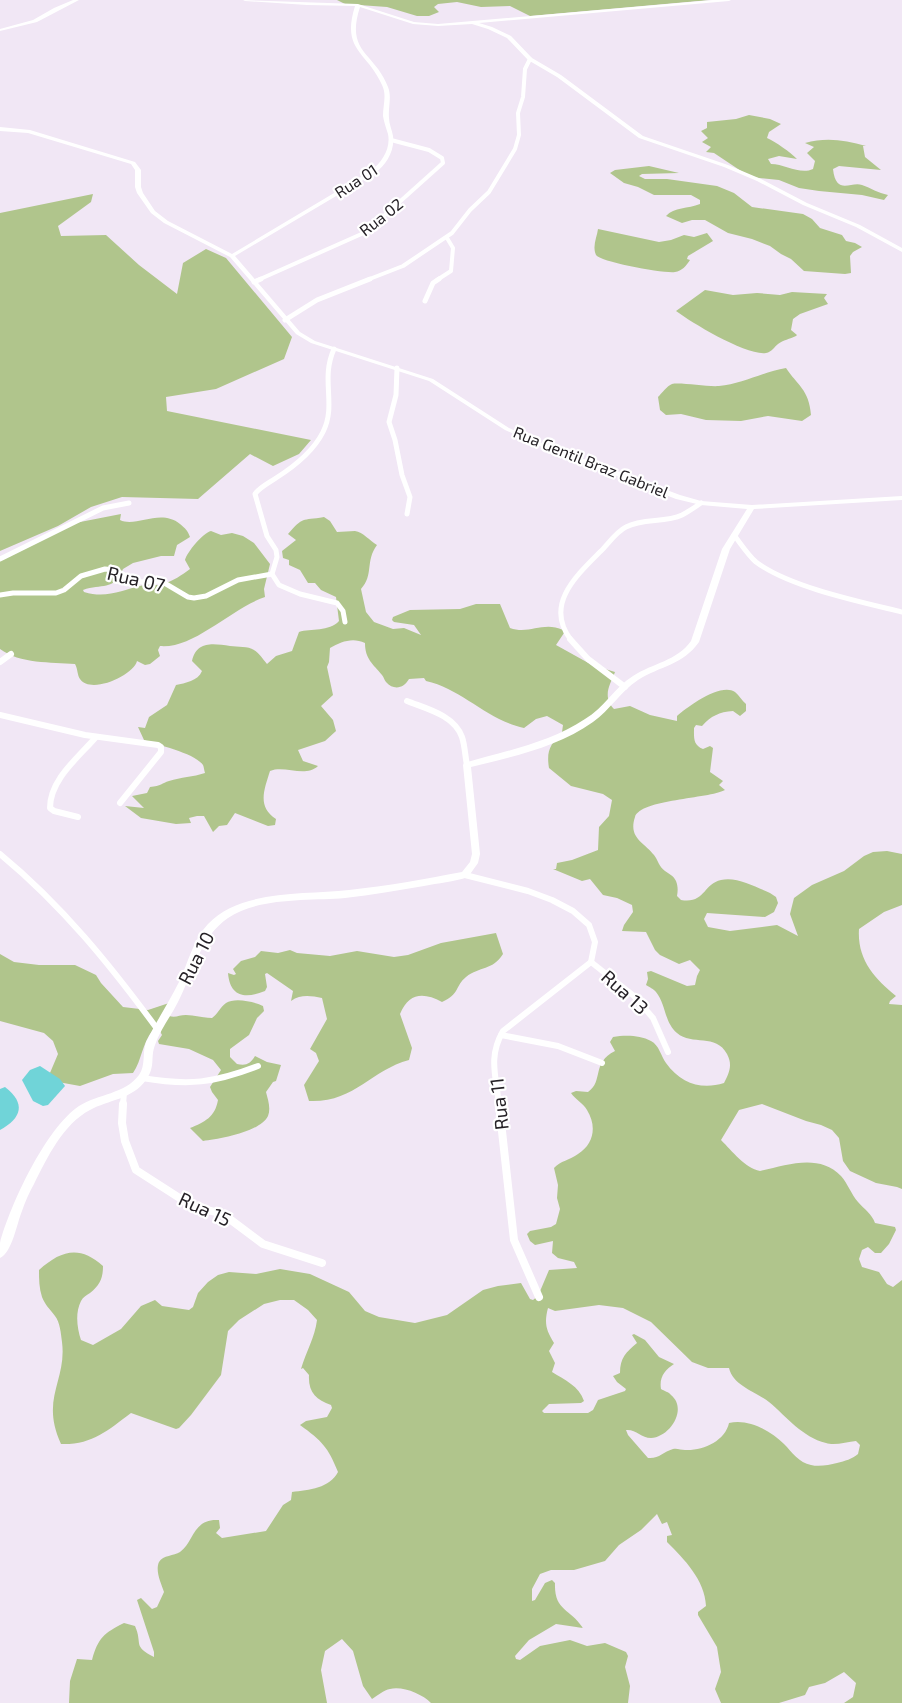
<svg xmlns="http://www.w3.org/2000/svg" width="902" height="1703" viewBox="0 0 902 1703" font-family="'Exo 2',sans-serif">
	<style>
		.green { fill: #b0c58c; fill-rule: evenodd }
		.water { fill: #70d4d8 }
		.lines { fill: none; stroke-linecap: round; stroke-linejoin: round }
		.street-far3 { stroke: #fff; stroke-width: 4 }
		.street-far2 { stroke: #fff; stroke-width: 5 }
		.street-far1 { stroke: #fff; stroke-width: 6 }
		.street { stroke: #fff; stroke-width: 8 }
		.secondary { fill: #fff; fill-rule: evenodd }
		.labels { text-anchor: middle; stroke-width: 4.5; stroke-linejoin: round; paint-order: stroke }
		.far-street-label { font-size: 16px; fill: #262227; stroke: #fff }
		.street-label { font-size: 19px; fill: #262227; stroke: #fff }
	</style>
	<rect width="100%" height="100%" fill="#f1e7f5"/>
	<g class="green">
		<polygon points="337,0 710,0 530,16 510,6 481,7 457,2 438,4 434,7 439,12 429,16 417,16 387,7 345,4"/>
		<path d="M749,115l21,4 11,5 -12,8 -2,6c9,4 23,14 30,21l-18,-3 -11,3 3,5c14,0 29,11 42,5l2,-8 -8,-8 7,-6 -9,-4c21,-6 40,-3 61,3h-3l2,11 16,13 -42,-4 -6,3c3,27 18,12 29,16 9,3 16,8 26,10l-4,5 -22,-5 -43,-4 -20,-3 -20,-8 -29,-3 -36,-24 -8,-1 5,-5 -9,-5 6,-4 -7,-7 6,-3v-6l29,-3z"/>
		<path d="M649,166l30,7 -37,1 -3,2 6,3h22l50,7 17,7 18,14 51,7 9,5 8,9 22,7 4,6 9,2 7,4 -9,5 -3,4 1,17 -6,1 -41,-3 -13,-12 -10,-5 -11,-8 -18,-7 -24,-6 -23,-13h-13l-10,3 -16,-7c8,-9 22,-7 34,-12v-4l-9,-5h-37l-16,-8 -14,-4 -14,-10 5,-3z"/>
		<polygon points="93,194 91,202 58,226 61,236 106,235 139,265 177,294 183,263 206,249 226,258 292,337 284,359 216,389 166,397 167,411 311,440 299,454 273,466 250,454 198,499 122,497 91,507 58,526 0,551 0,213"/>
		<path d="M598,229l61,13 12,-2 13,-5 10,2 13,-4 6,8 -25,15 -1,3 3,1c-4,6 -8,11 -15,12 -9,2 -75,-10 -79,-17 -4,-9 1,-18 2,-26z"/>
		<path d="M705,290l28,5 24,-2 23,2 12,-3 35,2 -3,4 4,6 -28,10 -7,5 -2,11 6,5 -1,1c-6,3 -13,4 -18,8 -4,3 -6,8 -12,9 -19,3 -74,-30 -90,-42z"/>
		<path d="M786,368c11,17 23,21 25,47l-9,6 -34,-5 -27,5 -35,-1 -25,-6 -15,1 -6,-5 -2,-13c4,-4 9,-11 14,-13 8,-2 35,3 47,2 23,-2 44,-14 67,-18z"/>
		<path d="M121,514l-1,6c16,8 40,-12 60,4 5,4 8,7 10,13l-13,8 -3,11h-13l-28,7 -10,6c-10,23 -21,14 -40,21l1,2c23,7 37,-2 60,-7 6,-1 13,1 19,-1 10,-3 19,-9 27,-15l-5,-9c2,-8 18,-27 26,-29l10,4 11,-2 11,3 11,7 16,21 -6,25 1,8c-35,12 -71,52 -105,49l-2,4 2,6 -10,8 -5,1 -8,-4c-3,14 -46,34 -57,18 -3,-4 -2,-10 -5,-15 -24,-2 -55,0 -75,-15v-91l75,-35z"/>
		<path d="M324,517l6,4 7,11c6,0 12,-1 18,-1 8,1 15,10 22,14 -12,16 -3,30 -16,44l5,23 8,10 19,7 11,-1 17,7 -7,-10 -20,-3 -2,-2 1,-3 17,-7 50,-1 16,-5h24l10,24c19,7 33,-7 53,2l1,3 -8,12 36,20 23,7c-5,13 -13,24 -1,37l16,-3 20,9 27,6v-5c10,-9 44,-34 58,-24 4,3 7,9 11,12v7l-6,5 -7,-5c-14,1 -22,5 -31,15l-6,-1 -2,3c0,10 -1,17 9,21l7,-3 3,2 -3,24 13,9 -4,4 6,5c-17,9 -84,9 -90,27 -7,21 9,25 19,38 4,5 5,12 11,16 4,3 8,4 11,10 2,5 2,10 1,15l4,4c24,4 22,-16 40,-20 15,-4 35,7 49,13l6,4 2,6 -4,9 -9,5 -58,-4 -3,6 4,8 22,4 47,-6 21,11 -8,-22 4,-16 18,-13 32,-14 20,-15 9,-4 14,-1 15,3v51l-18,7 -25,17c-2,30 15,49 37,67l-6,5 -1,3 13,1v184l-5,-2 -21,-4 -26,-12 -7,-10 -4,-23 -7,-8 -11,-5 -15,-4 -44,-17 -23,6 -18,30c11,11 24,28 39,31 27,-6 59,-18 81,5 7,8 10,18 17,26 6,7 14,12 17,21l20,4 1,3 -7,14 -8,9h-6l-7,-6 -6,3 -3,9 3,8 17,5 8,12 6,3 9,-7v423h-58l9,-6 3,-14 -12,-11 -19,11 -16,4 -4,8 -26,8h-58l-6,-14 6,-17 -4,-25 -19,-32v-3l8,-6c-1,-26 -22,-47 -39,-64v-6l5,-1 -5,-13 -5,2 -5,-10 -16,16 -22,15 -14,16 -31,9h-23l-11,4 -8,15v12l3,-1 10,-17 7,-3 3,3c-1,28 15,25 28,45l-27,-4 -27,16 -14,16 1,3 4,1 20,-14 30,-6 17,6 18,-3 21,9 2,4 -3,11 5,19 -2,17h-197c-9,-9 -28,-17 -41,-14 -6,1 -13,7 -18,10l-9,-13 -10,-35 -11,-12 -17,12 -4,19 6,33h-258l1,-22 7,-22 15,1c6,-22 12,-27 32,-37l11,3c8,18 -3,20 19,31v-5l-17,-52 4,-2 11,11 5,-2 7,-15c-3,-9 -9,-21 -5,-30 4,-7 15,-6 21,-10 14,-10 13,-34 39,-32l1,8 -4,5 6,5 44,-7 17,-26 8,-5 1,-8c17,-2 38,-4 46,-20 -10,-25 -16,-31 -38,-47l6,-4 21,-4 5,-9 -1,-3c-15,-5 -23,-13 -22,-30l-6,-7 -2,1c5,-17 14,-32 16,-49l-9,-10 -14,-10h-14l-16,4 -25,16 -11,11 -7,44 -30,40 -12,13 -3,1 -45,-16c-24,18 -39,32 -70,31 -21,-46 6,-63 1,-102 -1,-8 -2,-20 -7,-26 -5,-7 -10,-11 -13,-19 -3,-9 -3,-18 -3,-27 22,-20 41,-25 64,-4 0,12 -3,19 -13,27 -3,2 -7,4 -9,8 -6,12 -4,27 0,39l12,5 28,-16 20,-23 14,-6 7,6 27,4 4,-3 5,-14 10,-11 10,-7 11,-3 27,2 24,-5 30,5 39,18 16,19 14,6 36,6 32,-8 36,-25 15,-4 23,-3 9,16 3,1 5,-4 11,-26 28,-2 -3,-6 -16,-4 -6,-5 1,-12 -18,4 -5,-4 -3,-7 3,-3 21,-4 5,-3 4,-15 -3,-11 1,-13 -4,-17c6,-7 16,-8 24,-14 16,-10 19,-28 9,-44 -4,-7 -12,-11 -16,-17l5,-2 12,1c16,-11 3,-29 27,-41l-5,-9 3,-5c12,-2 27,-2 38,4 8,4 10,15 15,22 15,21 36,27 58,20 5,-10 9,-18 3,-29 -11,-21 -35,-8 -50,-21 -13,-11 -11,-29 -21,-41 -2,-3 -7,-5 -10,-7l2,-6 -1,-7 4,-1 36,15 8,-1 2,-9 3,-6 -10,-10 -11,4 -19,-9 -5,-5 -9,-18 -24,-1 2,-6 9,-13 -1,-7 -15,-7 -14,-3 -13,-16 -8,2 -29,-12h3l1,-6 15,-3 26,-10 1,-23 10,-11 3,-16 -9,-6 -32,-8 -22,-18c-3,-18 2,-24 13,-36l1,-7 -16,-9 -11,3 -12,9c-37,-8 -62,-39 -98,-47l-2,-3 -15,1c-5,9 -15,12 -23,3 -2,-2 -2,-5 -4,-7 -9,-11 -17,-16 -17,-32 -13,-6 -24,-1 -35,5l-1,14 -2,5 6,28 -12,11 12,14 3,11 -11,10 -27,9 5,11 15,5c-13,12 -33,-1 -48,5 -6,19 -13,36 6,48l-1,6 -7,1 -33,-13 -8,12 -8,1 -6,6 -9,-16h-7l-8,2 2,5 -15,1 -35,-6 -16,-12 19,2 -12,-12 15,-3 3,-6c11,-1 12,-4 19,-6 12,-4 24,-4 36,-8 -1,-3 -1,-6 -2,-8 -8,-12 -46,-20 -59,-25l-6,-13 7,1 4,-11 18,-12 9,-20c9,-2 22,-4 26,-14l-10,-10c5,-21 22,-17 38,-15 8,1 18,0 24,4 5,3 9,9 13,14l9,-8 16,-5 7,-19c12,-4 30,0 40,-11l-3,-24 -15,-7 -6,-7h-7l-8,-13 -11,-5v-5l-6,-2 -1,-7 14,-11 -8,-6c16,-18 13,-13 36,-17zM599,1305l24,3 28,14 41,40 16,6h21c4,18 28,24 40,34 18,15 33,35 57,41 8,3 21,-1 30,-2l4,4 -2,9c-6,5 -13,7 -21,9 -8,2 -18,4 -26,2 -12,-2 -19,-13 -27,-21 -13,-13 -36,-26 -55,-21 -4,18 -26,28 -44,27 -4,0 -8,-2 -12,-1 -10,3 -14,10 -25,9l-20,-23 -2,-5c10,-1 15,8 25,8 19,-1 37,-29 20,-43 -2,-3 -7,-4 -10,-6 -2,-12 4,-19 13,-25l-15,-7 -14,-17 -11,-6 -2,1 5,8c-11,9 -17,15 -17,30l-7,3 4,6 9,7 -1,2 -27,9 -5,10 -5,3h-44l-2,-2 7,-7 32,-1 3,-2c-5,-15 -19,-21 -32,-29l3,-9 -6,-12 5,-8c-8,-13 -10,-20 -6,-35l7,3z"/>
		<path d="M496,933l7,21c-11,17 -23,12 -37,23 -11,9 -6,17 -24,25 -19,-10 -33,-9 -42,12l12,34 -3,12c-38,10 -55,43 -100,41l-5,-16 15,-24 -3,-8 -6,-4 17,-30 -5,-21c-11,-2 -21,-4 -31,3l2,-10 -26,-18 -2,1 2,13 -2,4c-20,8 -35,6 -37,-18l6,2 2,-1 -3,-5 8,-8 14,-4 6,-6 17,2 12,-3 7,3 33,3 27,-5 37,6 14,-2 33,-12z"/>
		<path d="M0,954l14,8 25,3h36l21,10 5,8 22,24 25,3 21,-7v13c7,2 10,-1 17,-1 8,0 17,3 26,3 6,-4 8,-11 14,-15 9,-6 29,-1 37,3l1,5 -7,7 -8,17 -19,14v8l7,7c9,2 13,0 18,-8l12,6 14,3 -5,16 -3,1 -7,10c2,8 5,16 2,24 -8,16 -48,23 -65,25l-13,-13c15,-6 25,-11 28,-28l-6,-8 -2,-5 11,-17 -8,-10 -24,-11 -30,-5 -1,-3 4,-6 -3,-6 -6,1c-11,13 -11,30 -20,43l-20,1 -33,12 -33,-6 11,-26 -5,-13 -9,-8 -44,-12z"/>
	</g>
	<g class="water">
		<polygon points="40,1066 60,1079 65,1086 48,1105 43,1106 33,1101 22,1080 30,1070"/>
		<path d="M5,1087c21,16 17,31 -5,43v-41z"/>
	</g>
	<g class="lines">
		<g class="street-far3">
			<polyline points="258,280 366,232 443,163 442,158 429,150 391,140"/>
			<polyline points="367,280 403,266 452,233 470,210 489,192 515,149 519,135 518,113 523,97 525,69 530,59"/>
			<polyline points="437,280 451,271 453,248 447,238"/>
		</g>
		<g class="street-far2">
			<polyline points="254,282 261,279"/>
			<polyline points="425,301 433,283 439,279"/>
			<polyline points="285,320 317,300 370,279"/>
			<path d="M334,349c-14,31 3,55 -11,83 -10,20 -28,34 -47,46 -7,5 -16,9 -21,16l12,42 9,14 1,7 -5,17 7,11 21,9 37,9 6,8 2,11"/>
			<polyline points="397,368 396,395 389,422 395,440 402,475 410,497 407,514"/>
			<path d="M734,535c7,9 14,20 22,27 33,25 105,40 146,50"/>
			<polyline points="0,559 103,508 129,503"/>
			<polyline points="0,595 13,593 56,593 64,590 81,576 105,569 115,570 138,582 161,581 188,597 194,598 206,596 238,580 272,574"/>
			<path d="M571,640c-27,-35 5,-64 30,-89 8,-8 15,-19 25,-24 17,-9 39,-4 56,-12 6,-3 13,-8 19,-12"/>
		</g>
		<g class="street-far1">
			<polyline points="570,639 588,659 625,687"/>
			<polyline points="0,662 11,654"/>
			<path d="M407,701c20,8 47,14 55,36 3,9 3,19 5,28"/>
			<polyline points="0,715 85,735 158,745 161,747 161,752 120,803"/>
			<path d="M78,817l-24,-6 -4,-3c0,-29 29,-51 46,-71"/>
			<path d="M0,854c62,51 111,112 158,176"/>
			<path d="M465,875l63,16 24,9 21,11 16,14 6,17 -4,20 -88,69c-15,26 -7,45 -4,74"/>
			<polyline points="591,962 634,996 653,1018 668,1052"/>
			<polyline points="501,1035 558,1046 602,1063"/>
			<path d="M142,1078c47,8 72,5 116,-12"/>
			<polyline points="123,1105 124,1092"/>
		</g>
		<g class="street">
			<polyline points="123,1104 122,1123 125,1141 136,1170 192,1206 223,1214 263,1244 322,1263"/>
			<polyline points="499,1104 514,1240 539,1297"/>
		</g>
		<g class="secondary">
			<polygon points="73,0 79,0 37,22 0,31 0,29 33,20 54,8"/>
			<path d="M243,0l115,4 56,18 24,2 275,-24h18l-2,1 -250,22 13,4 19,9 21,22 29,17 82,61 85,29 33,14 46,24 53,22 42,23v4l-46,-25 -53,-22 -46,-24 -33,-14 -85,-29 -82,-61 -29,-17 -21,-22 -19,-9 -16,-5 -34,2 -25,-2 -53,-17c-15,46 15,45 28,80 4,10 0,20 1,31 0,6 3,12 4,18 2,15 -7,29 -18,37l-140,83 65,76 15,9 118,38 76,49 35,16 136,51 21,6 51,4 150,-9v4l-148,9 -24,40 -31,93c-16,23 -39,24 -61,38 -17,11 -28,30 -45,42 -35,25 -81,35 -122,45l9,87 -2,9 -10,14c-14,5 -30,6 -44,9 -26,4 -52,9 -79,12 -35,3 -87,-1 -117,20 -28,19 -35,55 -50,84 -7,14 -18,28 -23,43 -5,13 1,21 -9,35 -13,19 -38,20 -56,30 -27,14 -43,48 -56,74 -5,9 -9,18 -12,27 -5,12 -10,42 -22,47 0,-5 0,-11 0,-15 10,-38 46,-115 79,-137 19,-12 46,-12 60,-31 7,-10 3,-22 7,-33 10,-20 23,-40 33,-60 9,-19 14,-42 29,-58 33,-35 98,-29 141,-34 38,-4 76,-11 113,-18l8,-10 2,-8 -9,-89 1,-2c41,-12 85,-20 121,-44 19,-11 30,-32 48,-43 20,-13 44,-15 58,-35l31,-92 25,-40 -46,-4 -25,-6 -136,-53 -35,-16 -76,-49 -118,-38 -15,-9 -66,-77 -66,-34 -13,-10 -14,-20 -2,-6v-17l-4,-6 -103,-31 -28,-2v-4l30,3 105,32 6,8v17l2,6 12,18 13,10 64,33 139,-83c11,-9 20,-22 17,-37 -2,-6 -4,-12 -5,-18 0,-11 4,-21 -1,-31 -15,-34 -41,-34 -27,-79l-48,-1 -62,-4z"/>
		</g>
	</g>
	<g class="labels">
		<g class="far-street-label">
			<text transform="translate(356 181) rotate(-33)" y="6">Rua 01</text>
			<text transform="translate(381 217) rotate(-38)" y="6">Rua 02</text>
			<text transform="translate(591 462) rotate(22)" y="6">Rua Gentil Braz Gabriel</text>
		</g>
		<g class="street-label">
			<text transform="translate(136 579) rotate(13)" y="7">Rua 07</text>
			<text transform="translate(196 958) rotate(-63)" y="7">Rua 10</text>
			<text transform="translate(625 992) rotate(42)" y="7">Rua 13</text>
			<text transform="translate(499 1104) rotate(-96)" y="7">Rua 11</text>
			<text transform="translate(205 1209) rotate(25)" y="7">Rua 15</text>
		</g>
	</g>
</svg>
